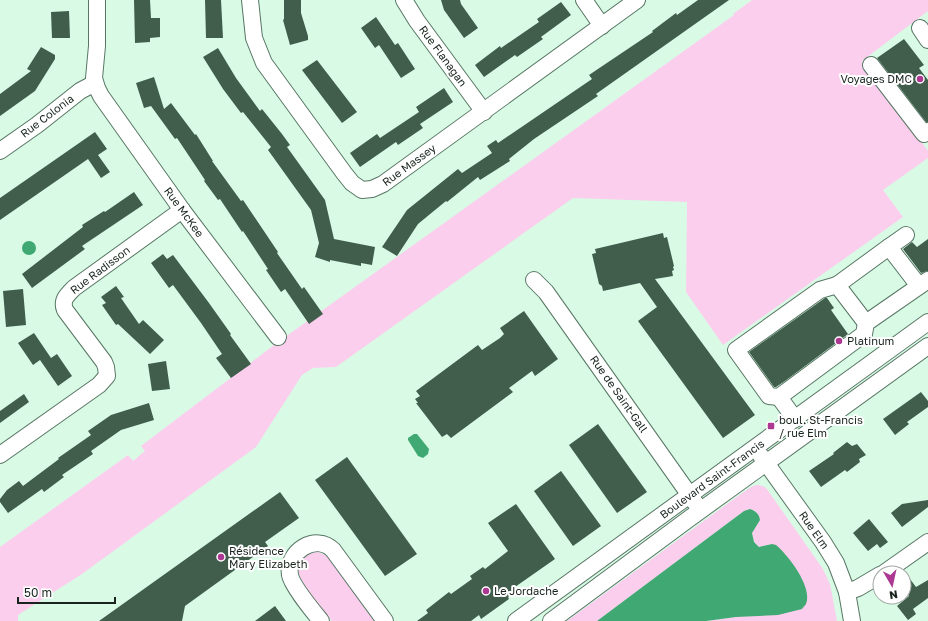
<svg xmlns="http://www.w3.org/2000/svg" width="928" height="621" viewBox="0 0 928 621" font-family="'Golos Text',sans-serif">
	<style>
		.green { fill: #fcceed }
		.water { fill: #3fa873 }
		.building { fill: #415e4d }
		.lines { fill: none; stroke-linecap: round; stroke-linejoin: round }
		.minor-casing { stroke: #587664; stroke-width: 18 }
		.minor { stroke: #fff; stroke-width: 16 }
		.poi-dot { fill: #ac3891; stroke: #fff; stroke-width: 1.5 }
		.labels { text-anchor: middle; stroke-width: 4; stroke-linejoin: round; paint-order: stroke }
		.street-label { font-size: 11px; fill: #18241d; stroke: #fff }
		.poi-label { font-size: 11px; fill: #18241d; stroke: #fff; text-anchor: start }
	</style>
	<rect width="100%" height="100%" fill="#d9fbe6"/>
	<g class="green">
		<polygon points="752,0 928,0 928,11 862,61 928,151 928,158 883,190 903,217 723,345 686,292 687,202 573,198 336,367 313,368 302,375 256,447 82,574 18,615 18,621 0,621 0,547 128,455 133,461 145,451 141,446 274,345 734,15 733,14"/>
		<path d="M756,485c7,0 10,2 13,7l54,77 7,15 7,37h-131l30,-4 36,-73 -13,3 -5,-5 -2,-9 8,-13c-1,-7 -5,-9 -10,-11l-6,2 -147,110h-30l171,-125 13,-9z"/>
		<path d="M318,552l9,4 47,65h-42c-8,-10 -30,-36 -33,-47 -4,-14 7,-21 19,-22z"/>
	</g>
	<g class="water">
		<circle cx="29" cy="248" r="7"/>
		<polygon points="414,434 417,434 429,449 428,454 423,458 418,456 408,440 408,438"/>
		<path d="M750,509c5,2 9,4 10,11l-8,13 2,9 5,5 13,-3 4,1c12,10 37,42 30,59 -1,2 -3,3 -4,5l-24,6 -42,2 -30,4h-109l147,-110z"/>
	</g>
	<g class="building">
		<polygon points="134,0 150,0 151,18 160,18 160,37 150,38 150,42 135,43"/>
		<polygon points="205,0 221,0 223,38 206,38"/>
		<polygon points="284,0 301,0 301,13 308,36 308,40 290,45 283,20 284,19"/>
		<polygon points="441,0 460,0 461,4 478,28 464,38 444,10"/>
		<polygon points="698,0 729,0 596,94 598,96 534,139 509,159 510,161 480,180 478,177 447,202 446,201 418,224 397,256 382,247 407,210 458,169 462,173 492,153 487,146 496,140 498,143 592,79 589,75 653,32 652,31 676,13 677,15"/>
		<polygon points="561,2 571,15 541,37 543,39 517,57 515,55 484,77 475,65 500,46 501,48 539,22 537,19"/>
		<polygon points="69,11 70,38 52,38 51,12"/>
		<polygon points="376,17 395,45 398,43 415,69 401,78 379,45 375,48 361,28"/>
		<polygon points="904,39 924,65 919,68 928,80 928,122 926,122 877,58"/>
		<polygon points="41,47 55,55 55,59 35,91 0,116 0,94 31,71 27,69"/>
		<polygon points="218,48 236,78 260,111 262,109 282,134 290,145 287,147 325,200 334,239 375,247 372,265 361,263 361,266 330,260 330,262 315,257 319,243 311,210 268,150 271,147 243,112 241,113 223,89 203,57"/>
		<polygon points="317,60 357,112 342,123 302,70"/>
		<polygon points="154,77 164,109 171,103 195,135 196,134 213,161 212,161 241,201 243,200 278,252 277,253 302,289 304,287 323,314 309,324 285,289 281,292 266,270 268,269 243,231 242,232 220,199 218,200 204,181 205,180 177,138 175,139 151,106 144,108 136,83"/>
		<polygon points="444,88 453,102 420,124 423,128 398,145 396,142 360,167 350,153 377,134 380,138 419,112 416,107"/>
		<polygon points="95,132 107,149 98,155 110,172 101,178 88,159 0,220 0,198"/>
		<polygon points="134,192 143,205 82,246 85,249 32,288 22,274 83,227 82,225 104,211 105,212"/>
		<polygon points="663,233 664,238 667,237 674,266 673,267 674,270 672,271 673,276 655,279 755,415 723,438 638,321 657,307 640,283 603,291 602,286 599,284 592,254 596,253 595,249"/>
		<polygon points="928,239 928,271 921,273 903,249 912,242 917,247"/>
		<polygon points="163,254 167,259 173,255 209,303 231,334 230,335 251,364 231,378 216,358 222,354 201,323 173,285 169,288 151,263"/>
		<polygon points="116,286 124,297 121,298 139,324 143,320 164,340 150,354 118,324 116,325 102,305 106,303 101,297"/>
		<polygon points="23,289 26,325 6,327 3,291"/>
		<polygon points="825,298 827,298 834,308 831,310 848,334 785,381 776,387 774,387 749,352"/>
		<polygon points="524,311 558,359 535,376 532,371 509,388 513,392 451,438 447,434 442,437 416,403 418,403 415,399 420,396 416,391 478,345 482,350 500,338 504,334 500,328"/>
		<polygon points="34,333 51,358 57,354 72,376 58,386 40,360 33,365 18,343"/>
		<polygon points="166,361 170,389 152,391 148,364"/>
		<polygon points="921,392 928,401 928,407 907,422 909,424 895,435 883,419"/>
		<polygon points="24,394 29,402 0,423 0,411"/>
		<polygon points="149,403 154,420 121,430 91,451 93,454 62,475 64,477 44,492 42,489 8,513 0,502 0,499 7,490 19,481 23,486 59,459 58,458 91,435 88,431 111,415"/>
		<polygon points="598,424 647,492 617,513 569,445"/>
		<polygon points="847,442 852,446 857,444 866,455 859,459 860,462 847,472 845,470 821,487 809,471 834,454 833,453"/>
		<polygon points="347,457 417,554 385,576 315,480"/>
		<polygon points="561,471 601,526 573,546 534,491"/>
		<polygon points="280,492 299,518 265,542 268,546 185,606 182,621 99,621"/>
		<polygon points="928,500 928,507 902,527 891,513 902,504"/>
		<polygon points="516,504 555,559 515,587 517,590 508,597 509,599 481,619 479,615 471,621 417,621 428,613 426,610 440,599 449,592 451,594 472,579 470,576 483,567 485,569 508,551 488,523"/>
		<polygon points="869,519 888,542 880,548 877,544 868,551 853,533"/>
		<polygon points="904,571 916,587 928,580 928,598 913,609 916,614 908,620 897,606 909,596 904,590"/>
		<polygon points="275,606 286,621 255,621"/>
	</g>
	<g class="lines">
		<defs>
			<g id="minor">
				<polyline points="97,0 97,46 94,78 97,88 101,96 182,210 278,337"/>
				<polyline points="250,0 254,38 264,63 344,173 352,183 362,190 372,189 383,184 637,0"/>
				<polyline points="404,0 417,21 484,112"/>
				<polyline points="584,0 602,26"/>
				<polyline points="920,28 928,40"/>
				<polyline points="871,65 924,134 928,131"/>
				<polyline points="0,151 37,125 80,91 95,83"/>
				<polyline points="889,247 906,235"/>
				<polyline points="534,280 546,292 696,504"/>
				<polyline points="866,323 837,285 889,247 919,286"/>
				<polyline points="779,397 769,396 736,350 820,290 837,285"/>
				<polyline points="795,419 779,397 864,334 866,323 928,280"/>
				<path d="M0,455l99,-70 8,-9 -1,-9 -2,-5 -39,-52c-4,-10 2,-15 9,-22l108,-78"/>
				<polyline points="761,456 823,542 836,563 847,592 852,621"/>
				<polyline points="884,573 928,542"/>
				<polyline points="847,592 858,588 880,575"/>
				<path d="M321,621c-8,-10 -29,-35 -31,-46 -4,-24 26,-42 43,-25l52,71"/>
				<polyline points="516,621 928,322"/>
				<polyline points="551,621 690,518 928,346"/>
			</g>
		</defs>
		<use href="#minor" class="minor-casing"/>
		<use href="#minor" class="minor"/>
	</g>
	<g class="poi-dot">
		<circle cx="920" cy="79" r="4"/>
		<circle cx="839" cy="341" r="4"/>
		<rect x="767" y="422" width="8" height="8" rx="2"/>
		<circle cx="221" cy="557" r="4"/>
		<circle cx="486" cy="591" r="4"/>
	</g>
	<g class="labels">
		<g class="street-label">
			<text transform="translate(443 56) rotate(54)" y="4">Rue Flanagan</text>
			<text transform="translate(47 116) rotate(-37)" y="4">Rue Colonia</text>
			<text transform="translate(409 165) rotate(-36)" y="4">Rue Massey</text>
			<text transform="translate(184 212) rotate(54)" y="4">Rue McKee</text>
			<text transform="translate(100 270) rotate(-37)" y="4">Rue Radisson</text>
			<text transform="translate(619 394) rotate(55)" y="4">Rue de Saint-Gall</text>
			<text transform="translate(712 479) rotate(-36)" y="4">Boulevard Saint-Francis</text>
			<text transform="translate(814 530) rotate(55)" y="4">Rue Elm</text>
		</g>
		<g class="poi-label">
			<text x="912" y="83" text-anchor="end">Voyages DMC</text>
			<text x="847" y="345">Platinum</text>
			<text x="779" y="424">boul. St-Francis<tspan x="779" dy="13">/ rue Elm</tspan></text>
			<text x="229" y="555">Résidence<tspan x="229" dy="13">Mary Elizabeth</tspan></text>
			<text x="494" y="595">Le Jordache</text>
		</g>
	</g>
	<g transform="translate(892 585) rotate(171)"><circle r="19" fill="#ffffff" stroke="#a3a7a5"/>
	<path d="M0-3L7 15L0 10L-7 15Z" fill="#ac3891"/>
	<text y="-6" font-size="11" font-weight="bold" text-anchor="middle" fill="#18241d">N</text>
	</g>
	<path d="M18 597v6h97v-6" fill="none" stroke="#18241d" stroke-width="2"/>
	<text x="24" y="597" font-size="12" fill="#18241d" stroke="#ffffff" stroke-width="3" paint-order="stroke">50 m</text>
</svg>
